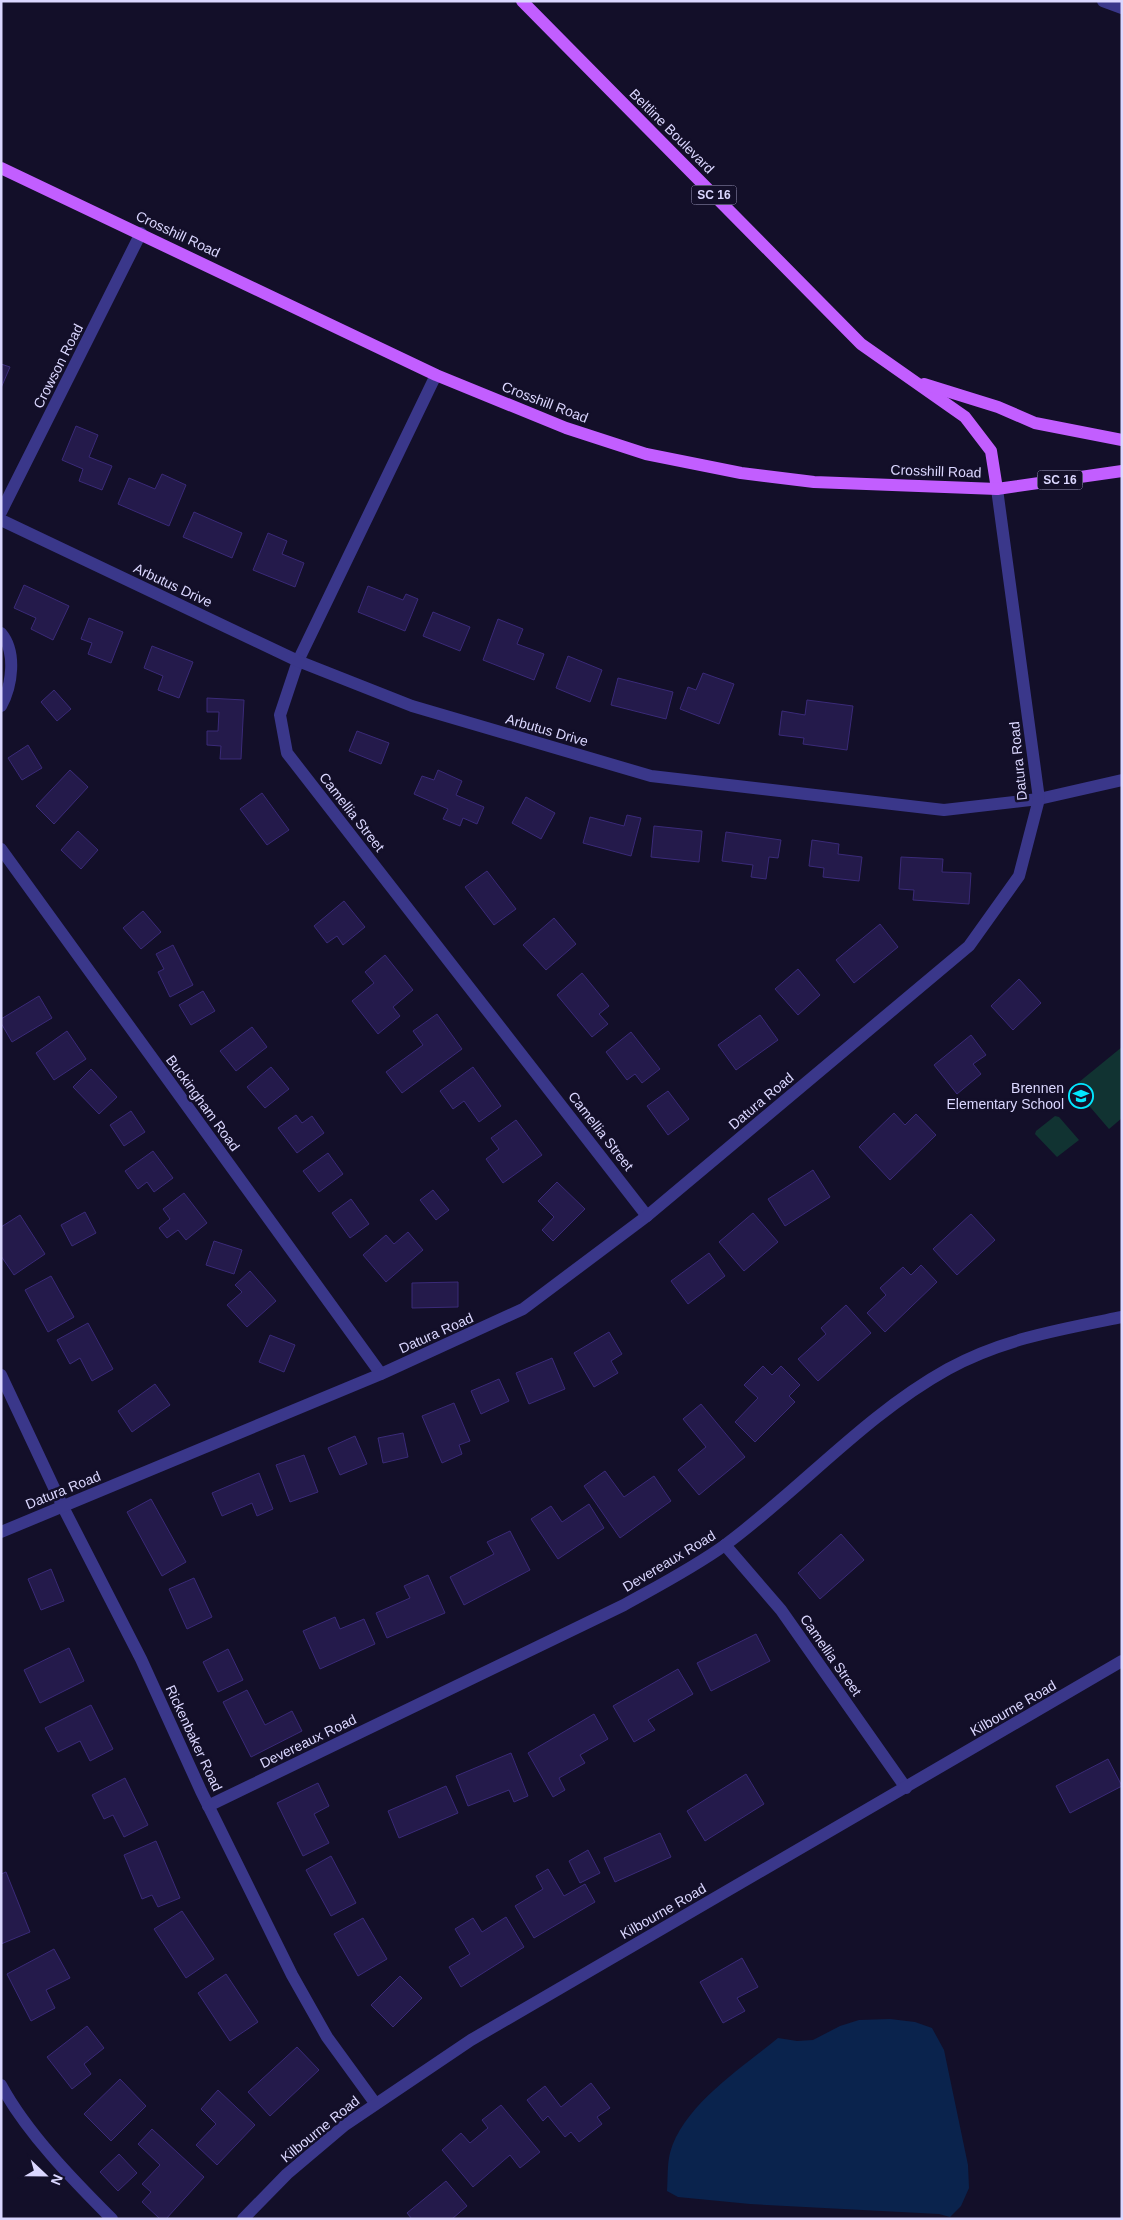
<svg xmlns="http://www.w3.org/2000/svg" width="1123" height="2220" viewBox="0 0 1123 2220" font-family="Helvetica,sans-serif">
	<style>
		.green { fill: #113332 }
		.water { fill: #0a234d }
		.building { fill: #241a4b; stroke: #3a2a78 }
		.lines { fill: none; stroke-linecap: round; stroke-linejoin: round }
		.minor { stroke: #3a378a; stroke-width: 12 }
		.major { stroke: #c25eff; stroke-width: 12 }
		.labels { text-anchor: middle; stroke-width: 5; stroke-linejoin: round; paint-order: stroke }
		.shield { fill: #130f29; stroke: #9f9bbf; stroke-width: 1 }
		.shield-label { font-size: 12px; font-weight: bold; fill: #dbd7ff }
		.street-label { font-size: 14px; fill: #dbd7ff; stroke: #130f29 }
		.poi-label { font-size: 14px; fill: #dbd7ff; stroke: #130f29; text-anchor: end }
	</style>
	<rect width="100%" height="100%" fill="#130f29"/>
	<g class="green">
		<polygon points="1122,1047 1122,1118 1109,1129 1073,1087"/>
		<polygon points="1055,1116 1059,1117 1079,1140 1057,1157 1035,1134 1036,1131"/>
	</g>
	<path class="water" d="M890,2019l25,3 17,6 12,22 24,115 1,23 -8,18 -11,11 -11,-3 -189,-10 -72,-7 -11,-6c1,-12 0,-26 3,-38 13,-48 72,-85 108,-115l19,3 16,-1 27,-14 19,-6z"/>
	<g class="building">
		<polygon points="1,364 10,367 1,388"/>
		<polygon points="76,426 98,435 89,457 112,466 102,490 79,481 83,469 62,460"/>
		<polygon points="162,474 186,485 169,526 118,504 129,478 155,489"/>
		<polygon points="194,512 242,533 232,558 183,537"/>
		<polygon points="268,533 287,541 282,554 304,563 295,587 253,570"/>
		<polygon points="24,585 69,606 53,640 31,629 36,618 14,608"/>
		<polygon points="368,586 403,600 406,594 418,599 405,631 358,612"/>
		<polygon points="433,612 470,627 460,651 423,636"/>
		<polygon points="89,618 123,632 111,663 88,654 92,643 81,639"/>
		<polygon points="498,619 523,629 517,644 544,654 534,680 483,660"/>
		<polygon points="152,646 193,662 179,698 158,690 163,676 144,668"/>
		<polygon points="568,656 602,670 590,702 556,688"/>
		<polygon points="703,673 734,684 719,724 680,709 688,687 696,690"/>
		<polygon points="618,678 673,692 666,719 611,705"/>
		<polygon points="54,690 71,709 57,721 41,702"/>
		<polygon points="207,698 244,700 241,759 220,759 221,746 207,745 207,731 218,731 219,712 207,712"/>
		<polygon points="807,700 853,706 847,750 803,744 804,738 779,735 782,711 805,715"/>
		<polygon points="357,731 389,743 381,764 349,751"/>
		<polygon points="28,745 42,768 22,780 8,758"/>
		<polygon points="70,770 88,787 54,824 36,806"/>
		<polygon points="438,770 462,781 456,795 484,807 477,824 463,818 460,826 443,819 448,809 414,794 422,776 434,780"/>
		<polygon points="262,793 289,830 267,845 240,809"/>
		<polygon points="526,797 555,813 541,839 512,823"/>
		<polygon points="627,815 641,818 631,856 583,843 590,817 624,826"/>
		<polygon points="654,826 702,831 699,862 651,857"/>
		<polygon points="78,831 98,850 81,869 61,850"/>
		<polygon points="726,832 781,840 778,858 769,857 766,879 751,877 753,865 722,861"/>
		<polygon points="812,840 839,844 838,854 862,857 859,881 823,877 824,868 809,866"/>
		<polygon points="901,857 943,859 942,872 971,873 969,904 913,900 914,890 899,889"/>
		<polygon points="487,871 516,909 494,925 465,887"/>
		<polygon points="344,901 365,927 343,945 337,936 327,943 314,926"/>
		<polygon points="143,911 161,932 141,949 123,928"/>
		<polygon points="554,918 576,944 546,970 523,945"/>
		<polygon points="880,924 898,947 854,983 836,960"/>
		<polygon points="173,945 193,985 170,997 158,972 164,969 156,954"/>
		<polygon points="385,955 413,990 393,1007 400,1016 378,1034 352,1001 374,983 365,972"/>
		<polygon points="798,969 820,995 798,1015 775,989"/>
		<polygon points="582,973 609,1006 599,1014 608,1024 592,1037 557,995"/>
		<polygon points="1019,979 1041,1003 1013,1030 991,1006"/>
		<polygon points="203,991 215,1011 191,1025 179,1005"/>
		<polygon points="39,996 52,1018 12,1042 1,1023 1,1019"/>
		<polygon points="437,1014 462,1049 402,1093 386,1072 423,1045 413,1031"/>
		<polygon points="760,1015 778,1040 736,1070 718,1045"/>
		<polygon points="252,1027 267,1047 236,1071 220,1051"/>
		<polygon points="67,1031 86,1059 54,1080 36,1053"/>
		<polygon points="631,1032 660,1069 642,1083 635,1074 627,1080 606,1052"/>
		<polygon points="971,1035 986,1055 973,1064 981,1074 957,1094 934,1065"/>
		<polygon points="271,1067 289,1089 265,1108 247,1087"/>
		<polygon points="473,1067 501,1106 479,1122 464,1101 453,1109 440,1091"/>
		<polygon points="91,1069 117,1097 99,1114 73,1087"/>
		<polygon points="668,1091 689,1119 668,1135 647,1106"/>
		<polygon points="131,1111 145,1132 124,1146 110,1125"/>
		<polygon points="894,1113 905,1125 916,1114 936,1135 890,1180 859,1147"/>
		<polygon points="296,1115 302,1123 312,1116 324,1133 297,1153 278,1128"/>
		<polygon points="516,1120 542,1155 503,1183 486,1159 499,1149 491,1138"/>
		<polygon points="153,1151 173,1178 154,1192 147,1182 138,1189 125,1171"/>
		<polygon points="328,1153 343,1174 319,1192 303,1171"/>
		<polygon points="813,1170 830,1197 785,1226 768,1199"/>
		<polygon points="557,1182 585,1209 553,1241 542,1230 554,1217 538,1201"/>
		<polygon points="433,1190 449,1210 436,1220 420,1200"/>
		<polygon points="184,1193 207,1223 186,1240 178,1230 167,1238 159,1228 170,1219 163,1209"/>
		<polygon points="351,1199 369,1224 350,1238 332,1213"/>
		<polygon points="85,1212 96,1233 72,1246 61,1225"/>
		<polygon points="753,1213 778,1242 744,1271 719,1242"/>
		<polygon points="971,1214 995,1240 957,1275 933,1249"/>
		<polygon points="20,1215 45,1254 14,1275 1,1256 1,1227"/>
		<polygon points="408,1232 423,1250 386,1282 363,1255 386,1235 394,1244"/>
		<polygon points="214,1241 242,1250 234,1274 206,1265"/>
		<polygon points="709,1253 725,1276 688,1304 671,1281"/>
		<polygon points="921,1265 937,1282 885,1332 867,1313 886,1295 880,1288 903,1267 911,1275"/>
		<polygon points="250,1271 276,1301 247,1327 227,1305 242,1292 235,1285"/>
		<polygon points="51,1276 74,1317 48,1332 25,1290"/>
		<polygon points="458,1282 458,1307 412,1308 412,1283"/>
		<polygon points="846,1305 871,1333 818,1381 798,1359 826,1334 821,1328"/>
		<polygon points="88,1323 113,1369 92,1381 80,1358 70,1364 57,1340"/>
		<polygon points="609,1332 622,1354 611,1361 618,1373 594,1387 574,1353"/>
		<polygon points="270,1335 295,1345 284,1372 259,1362"/>
		<polygon points="552,1358 565,1389 529,1404 516,1373"/>
		<polygon points="763,1366 772,1375 781,1366 800,1385 789,1396 795,1402 755,1442 735,1422 758,1398 744,1385"/>
		<polygon points="499,1379 509,1401 481,1414 471,1391"/>
		<polygon points="155,1384 170,1405 132,1432 118,1411"/>
		<polygon points="454,1403 470,1441 459,1445 462,1454 442,1463 422,1416"/>
		<polygon points="701,1404 745,1457 699,1495 678,1470 706,1447 683,1419"/>
		<polygon points="403,1433 408,1457 383,1463 378,1438"/>
		<polygon points="355,1436 367,1464 340,1475 328,1448"/>
		<polygon points="304,1455 318,1492 290,1502 276,1465"/>
		<polygon points="605,1471 624,1497 654,1476 671,1501 620,1538 584,1486"/>
		<polygon points="259,1473 273,1509 257,1516 252,1503 222,1516 212,1493"/>
		<polygon points="151,1499 186,1562 162,1576 127,1512"/>
		<polygon points="589,1504 604,1528 558,1559 531,1519 551,1506 562,1522"/>
		<polygon points="510,1531 530,1570 464,1605 450,1577 494,1554 487,1542"/>
		<polygon points="841,1534 864,1560 820,1599 798,1573"/>
		<polygon points="51,1569 64,1601 41,1610 28,1579"/>
		<polygon points="428,1575 445,1613 387,1638 376,1613 410,1598 404,1586"/>
		<polygon points="194,1578 212,1617 187,1629 169,1589"/>
		<polygon points="335,1617 340,1629 364,1619 375,1644 320,1669 303,1631"/>
		<polygon points="756,1634 770,1661 711,1691 697,1663"/>
		<polygon points="69,1648 84,1681 40,1703 24,1670"/>
		<polygon points="228,1649 243,1680 218,1692 203,1662"/>
		<polygon points="678,1669 693,1694 648,1720 655,1730 634,1742 613,1706"/>
		<polygon points="247,1690 265,1725 292,1711 302,1731 251,1757 223,1702"/>
		<polygon points="91,1705 113,1749 90,1761 80,1741 58,1752 45,1728"/>
		<polygon points="594,1714 608,1739 580,1755 585,1763 559,1778 565,1790 553,1797 528,1753"/>
		<polygon points="511,1753 528,1796 514,1802 509,1790 468,1806 456,1776"/>
		<polygon points="1108,1759 1122,1786 1070,1813 1056,1786"/>
		<polygon points="746,1774 764,1804 705,1841 687,1811"/>
		<polygon points="125,1778 148,1825 124,1837 113,1815 104,1819 92,1795"/>
		<polygon points="318,1783 329,1806 314,1814 329,1843 303,1856 277,1803"/>
		<polygon points="446,1786 458,1813 399,1838 388,1811"/>
		<polygon points="660,1833 671,1857 615,1882 604,1858"/>
		<polygon points="156,1841 180,1898 158,1907 152,1895 142,1899 124,1855"/>
		<polygon points="588,1850 600,1873 580,1883 569,1861"/>
		<polygon points="331,1856 356,1903 331,1916 306,1870"/>
		<polygon points="548,1869 564,1896 585,1884 595,1902 534,1938 515,1906 543,1889 536,1876"/>
		<polygon points="6,1872 30,1932 1,1944 1,1874"/>
		<polygon points="182,1911 214,1959 186,1978 154,1929"/>
		<polygon points="506,1917 524,1947 461,1987 449,1967 470,1954 455,1929 473,1918 482,1932"/>
		<polygon points="363,1918 387,1959 358,1976 334,1934"/>
		<polygon points="54,1949 70,1978 46,1990 55,2008 31,2021 7,1974"/>
		<polygon points="742,1958 758,1987 737,1998 745,2011 723,2023 700,1982"/>
		<polygon points="226,1974 258,2022 230,2041 198,1993"/>
		<polygon points="400,1976 422,1998 393,2027 371,2005"/>
		<polygon points="87,2026 104,2048 84,2064 91,2074 72,2089 47,2057"/>
		<polygon points="297,2047 319,2070 270,2116 248,2092"/>
		<polygon points="120,2079 146,2106 111,2141 84,2114"/>
		<polygon points="591,2083 610,2108 597,2117 602,2124 579,2142 571,2132 565,2137 548,2116 543,2121 527,2100 545,2086 561,2107"/>
		<polygon points="218,2090 255,2125 217,2165 196,2145 216,2124 201,2109"/>
		<polygon points="501,2105 540,2152 520,2168 510,2155 473,2187 442,2150 461,2133 470,2143 488,2128 482,2120"/>
		<polygon points="152,2129 204,2177 166,2219 160,2219 142,2202 151,2192 142,2184 160,2165 138,2144"/>
		<polygon points="119,2154 137,2173 118,2191 100,2172"/>
		<polygon points="446,2181 467,2206 452,2219 412,2219 407,2213"/>
	</g>
	<g class="lines">
		<g class="minor">
			<polyline points="1103,1 1122,8"/>
			<polyline points="436,375 298,661 280,715 287,753 647,1216"/>
			<polyline points="1,512 141,233"/>
			<polyline points="1,520 298,661 412,706 651,776 944,810 1039,799 1122,780"/>
			<path d="M1,633c16,19 11,53 0,73"/>
			<polyline points="1,849 381,1374"/>
			<polyline points="1,1375 63,1507 141,1659 201,1791 292,1975 327,2037 375,2103"/>
			<polyline points="1,1532 381,1374 523,1309 647,1216 969,946 1019,876 1039,799 997,489"/>
			<polyline points="725,1545 781,1610 906,1788"/>
			<path d="M208,1806l416,-201c34,-19 69,-37 101,-60 76,-56 140,-130 223,-176 54,-30 114,-40 174,-52"/>
			<path d="M1,2085c26,48 72,95 111,134"/>
			<polyline points="243,2219 287,2174 345,2125 471,2040 1122,1661"/>
		</g>
		<g class="major">
			<polyline points="522,1 861,344 965,417 991,451 997,489"/>
			<polyline points="1,168 436,375 566,428 646,454 741,473 814,482 997,489 1122,471"/>
			<polyline points="924,384 998,407 1035,423 1122,440"/>
		</g>
	</g>
	<defs>
		<symbol id="school-ring" viewBox="-11 -11 22 22"><circle r="9.5" fill="#130f29" stroke="#03e7ff" stroke-width="1.5"/><path d="M0-5L7-2L0 1L-7-2ZM-4 1L0 2.5L4 1V4Q0 6-4 4Z" fill="#03e7ff"/></symbol>
	</defs>
	<g fill-rule="evenodd">
		<use href="#school-ring" x="1067" y="1082" width="28" height="28"/>
	</g>
	<g class="labels">
		<g class="shield">
			<rect x="691.5" y="185.5" width="45" height="19" rx="4"/>
			<rect x="1037.5" y="470.5" width="45" height="19" rx="4"/>
		</g>
		<g class="shield-label">
			<text x="714" y="199">SC 16</text>
			<text x="1060" y="484">SC 16</text>
		</g>
		<g class="street-label">
			<text transform="translate(672 131) rotate(45)" y="5">Beltline Boulevard</text>
			<text transform="translate(178 234) rotate(25)" y="5">Crosshill Road</text>
			<text transform="translate(58 366) rotate(-63)" y="5">Crowson Road</text>
			<text transform="translate(545 402) rotate(21)" y="5">Crosshill Road</text>
			<text transform="translate(936 471) rotate(2)" y="5">Crosshill Road</text>
			<text transform="translate(173 585) rotate(25)" y="5">Arbutus Drive</text>
			<text transform="translate(547 730) rotate(16)" y="5">Arbutus Drive</text>
			<text transform="translate(1018 761) rotate(-96)" y="5">Datura Road</text>
			<text transform="translate(352 812) rotate(52)" y="5">Camellia Street</text>
			<text transform="translate(761 1101) rotate(-40)" y="5">Datura Road</text>
			<text transform="translate(203 1103) rotate(54)" y="5">Buckingham Road</text>
			<text transform="translate(601 1131) rotate(52)" y="5">Camellia Street</text>
			<text transform="translate(436 1333) rotate(-24)" y="5">Datura Road</text>
			<text transform="translate(63 1490) rotate(-22)" y="5">Datura Road</text>
			<text transform="translate(669 1561) rotate(-31)" y="5">Devereaux Road</text>
			<text transform="translate(831 1655) rotate(55)" y="5">Camellia Street</text>
			<text transform="translate(1013 1708) rotate(-30)" y="5">Kilbourne Road</text>
			<text transform="translate(194 1738) rotate(65)" y="5">Rickenbaker Road</text>
			<text transform="translate(308 1741) rotate(-26)" y="5">Devereaux Road</text>
			<text transform="translate(663 1911) rotate(-30)" y="5">Kilbourne Road</text>
			<text transform="translate(320 2129) rotate(-39)" y="5">Kilbourne Road</text>
		</g>
		<g class="poi-label">
			<text x="1064" y="1093">Brennen<tspan x="1064" dy="16">Elementary School</tspan></text>
		</g>
	</g>
	<rect width="1123" height="2220" fill="none" stroke="#dbd7ff" stroke-width="5"/>
	<g transform="translate(45 2175) rotate(112)" stroke="#130f29" stroke-width="4" paint-order="stroke">
	<path d="M0-4L9 19L0 12L-9 19Z" fill="#dbd7ff"/>
	<text y="-8" font-size="14" font-weight="bold" text-anchor="middle" fill="#dbd7ff">N</text>
	</g>
</svg>
